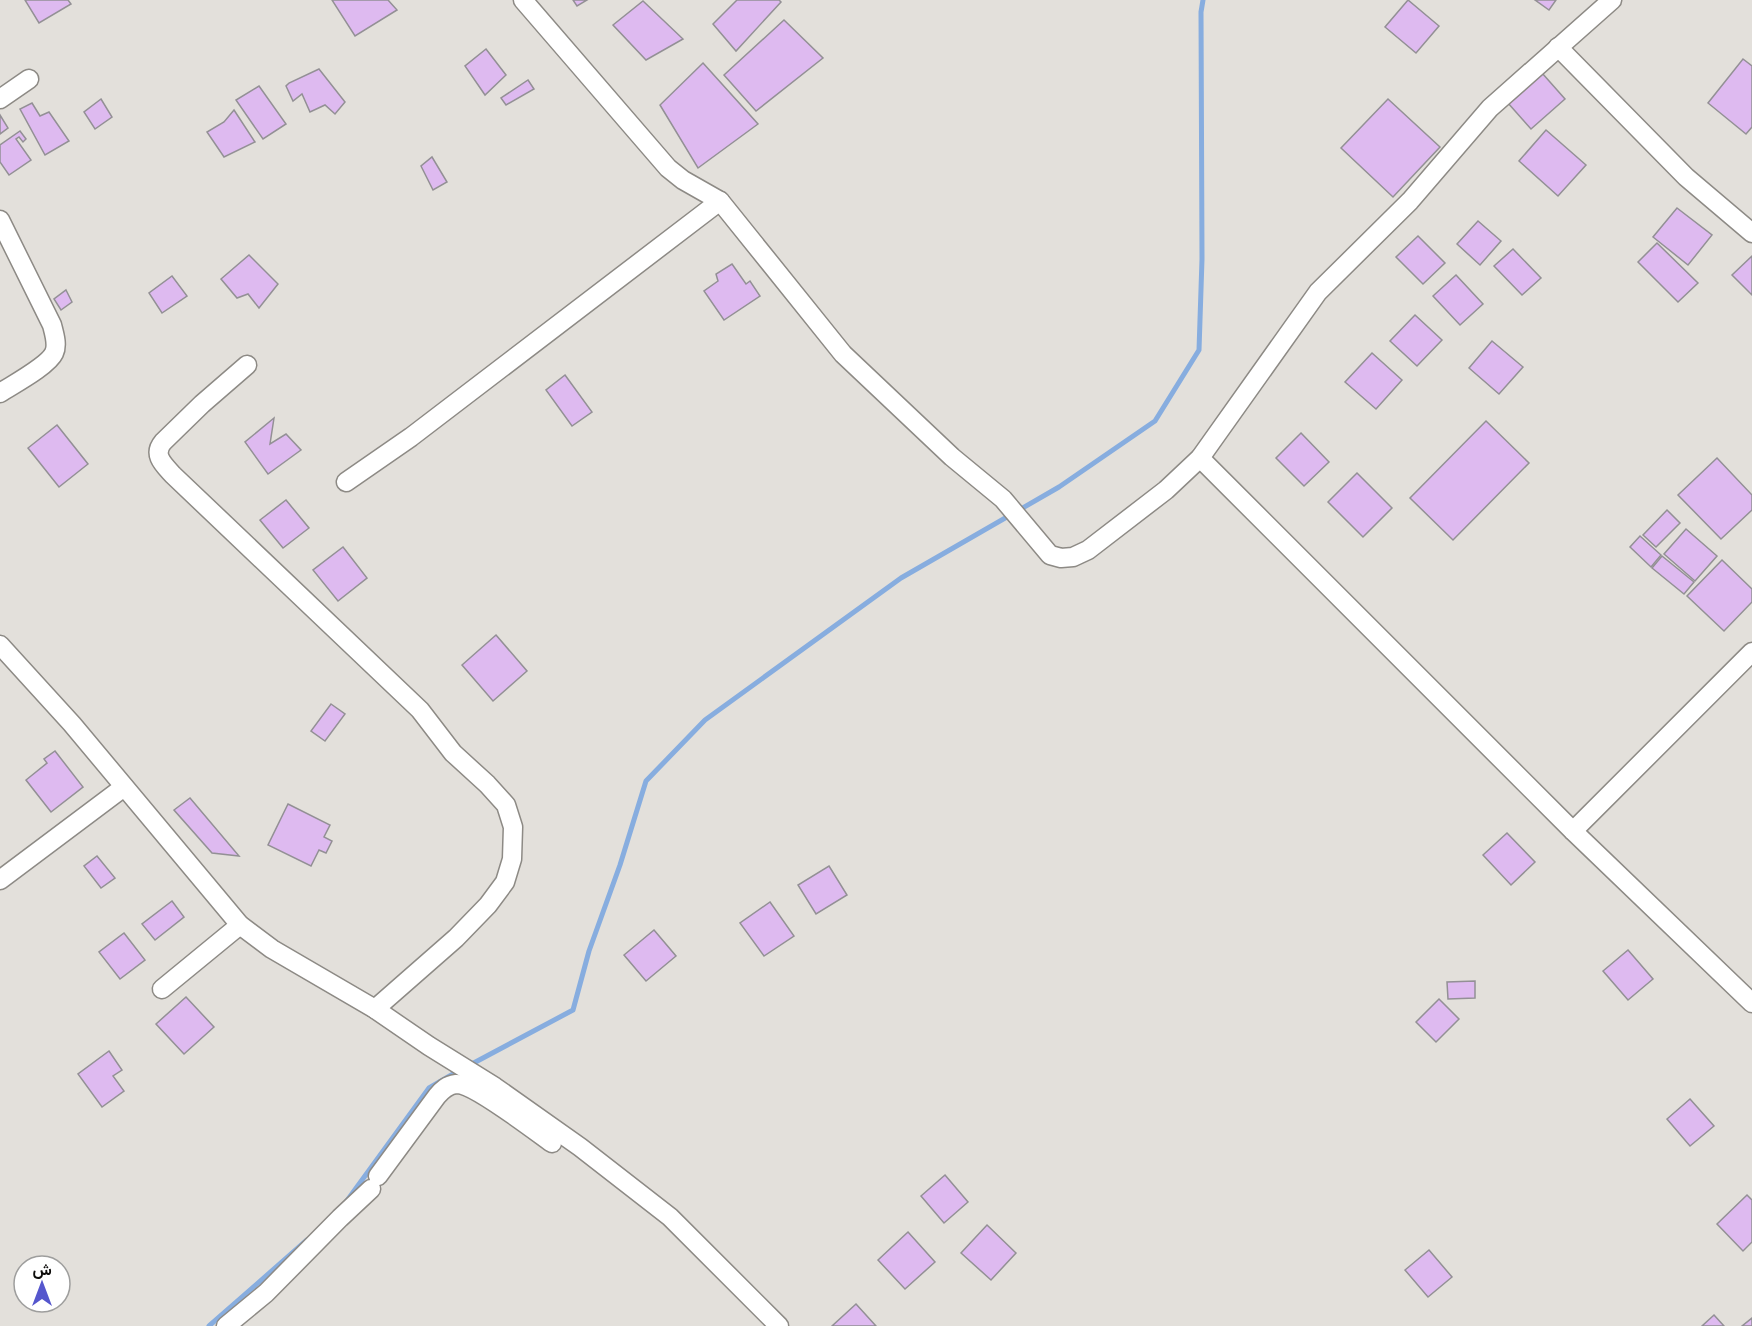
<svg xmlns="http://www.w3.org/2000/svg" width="1752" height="1326" viewBox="0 0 1752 1326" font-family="Georgia,Vazirmatn,serif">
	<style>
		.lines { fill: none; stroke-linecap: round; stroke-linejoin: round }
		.stream { stroke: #87addf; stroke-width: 5 }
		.building { fill: #debaf0; stroke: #939095; stroke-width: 1.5 }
		.minor-casing { stroke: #8d8a85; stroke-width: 21 }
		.minor { stroke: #fff; stroke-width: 18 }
	</style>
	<rect width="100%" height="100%" fill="#e3e0db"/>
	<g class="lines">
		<g class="stream">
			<polyline points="468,1066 573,1010 589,951 620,865 646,781 705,720 901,578 1059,487 1155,421 1199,350 1202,259 1201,12 1203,0"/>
			<polyline points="346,1202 429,1088 460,1070"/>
			<polyline points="209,1326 307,1240"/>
		</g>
	</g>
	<g class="building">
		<polygon points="25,0 68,0 71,4 39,23"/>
		<polygon points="332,0 388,0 397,10 355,36"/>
		<polygon points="573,0 587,0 577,6"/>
		<polygon points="737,0 779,0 781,2 736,51 713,24"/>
		<polygon points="1408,0 1439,26 1416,53 1385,27"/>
		<polygon points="1535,0 1556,0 1549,10"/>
		<polygon points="643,1 683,39 646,60 613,25"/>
		<polygon points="784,20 823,58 756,111 724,75"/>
		<polygon points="486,49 506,75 485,95 465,66"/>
		<polygon points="1743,59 1752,66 1752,127 1746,134 1708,103"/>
		<polygon points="703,63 758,124 698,168 660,105"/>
		<polygon points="319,69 345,102 335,114 325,105 310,112 302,94 293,101 286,86 289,83"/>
		<polygon points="1542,73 1565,99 1531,129 1508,103"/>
		<polygon points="528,80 534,89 506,105 501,98"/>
		<polygon points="259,86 286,124 263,139 236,100"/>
		<polygon points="101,99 112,117 95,129 84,112"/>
		<polygon points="1388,99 1440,147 1393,197 1341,148"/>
		<polygon points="32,103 40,116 49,112 69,141 45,155 20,109"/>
		<polygon points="234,110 255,142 224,157 207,132 224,122"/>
		<polygon points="0,115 8,128 0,134"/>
		<polygon points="1546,130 1586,165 1558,196 1519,161"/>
		<polygon points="20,131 26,139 23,142 19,137 16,139 31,160 9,175 0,162 0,145"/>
		<polygon points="432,157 447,182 433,190 421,166"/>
		<polygon points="1677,208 1712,235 1688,265 1653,237"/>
		<polygon points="1478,221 1501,241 1480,265 1457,244"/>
		<polygon points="1418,236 1445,263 1423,284 1396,257"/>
		<polygon points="1657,243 1698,283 1678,302 1638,262"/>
		<polygon points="1513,249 1541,278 1522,295 1494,266"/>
		<polygon points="249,255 278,284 259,308 248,294 237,298 221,279"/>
		<polygon points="1752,256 1752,295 1732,275"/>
		<polygon points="732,264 746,284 750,281 760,296 724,320 704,291 718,281 716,274"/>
		<polygon points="1456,275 1483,304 1460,325 1433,296"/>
		<polygon points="172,276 187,296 162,313 149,293"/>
		<polygon points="66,290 72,302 61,310 54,299"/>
		<polygon points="1415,315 1442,340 1417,366 1390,341"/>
		<polygon points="1492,341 1523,367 1499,394 1469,368"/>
		<polygon points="1372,353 1402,380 1376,409 1345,382"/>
		<polygon points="565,375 592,412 572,426 546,390"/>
		<polygon points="274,418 270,444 286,434 301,450 268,474 245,442"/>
		<polygon points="1486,421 1529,463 1453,540 1410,498"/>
		<polygon points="57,425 88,464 59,487 28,448"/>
		<polygon points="1301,433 1329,462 1304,486 1276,458"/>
		<polygon points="1717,458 1752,495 1752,510 1721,539 1678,495"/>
		<polygon points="1357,473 1392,508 1363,537 1328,502"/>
		<polygon points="286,500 309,528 283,548 260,520"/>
		<polygon points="1667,510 1680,523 1656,547 1643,535"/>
		<polygon points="1686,529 1717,556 1695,581 1664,554"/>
		<polygon points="1640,536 1661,555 1651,567 1630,547"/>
		<polygon points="343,547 367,578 338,601 313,570"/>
		<polygon points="1662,556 1694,582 1684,594 1652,568"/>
		<polygon points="1722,560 1752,589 1752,602 1724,631 1687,596"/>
		<polygon points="496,635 527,671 493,701 462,665"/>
		<polygon points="331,704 345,714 325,741 311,731"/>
		<polygon points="55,751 83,787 51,812 26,780 47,763 44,759"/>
		<polygon points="190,798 239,856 212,853 174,810"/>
		<polygon points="288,804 330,825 324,837 332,841 326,853 319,850 311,866 268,845"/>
		<polygon points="1507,833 1535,862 1511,885 1483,855"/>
		<polygon points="97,856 115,878 101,888 84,866"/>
		<polygon points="829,866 847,895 816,914 798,885"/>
		<polygon points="172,901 184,917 155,940 142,924"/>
		<polygon points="770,902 794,936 764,956 740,923"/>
		<polygon points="654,930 676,956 646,981 624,955"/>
		<polygon points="124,933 145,960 120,979 99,952"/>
		<polygon points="1628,950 1653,979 1628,1000 1603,971"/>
		<polygon points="1475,981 1475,998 1448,999 1447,982"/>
		<polygon points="186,997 214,1027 184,1054 156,1024"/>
		<polygon points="1439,999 1459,1019 1436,1042 1416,1022"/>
		<polygon points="109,1051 122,1070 113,1076 124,1091 102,1107 78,1074"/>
		<polygon points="1690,1099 1714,1126 1690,1146 1667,1119"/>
		<polygon points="945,1175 968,1202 944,1223 921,1196"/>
		<polygon points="1747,1195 1752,1200 1752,1242 1743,1251 1717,1224"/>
		<polygon points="987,1225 1016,1253 991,1280 961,1253"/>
		<polygon points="908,1232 935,1262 905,1289 878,1260"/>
		<polygon points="1429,1250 1452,1277 1428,1297 1405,1270"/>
		<polygon points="856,1304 876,1326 832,1326"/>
		<polygon points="1714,1315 1724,1326 1702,1326"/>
		<polygon points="1752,1318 1752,1326 1742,1326"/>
	</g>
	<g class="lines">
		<defs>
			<g id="minor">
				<polyline points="523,0 668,168 683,180 720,201 843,354 952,457 1003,499 1050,555 1061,558 1073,557 1088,550 1166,490 1200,458 1318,292 1410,201 1490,108 1612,0"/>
				<polyline points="1558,47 1686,177 1752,233"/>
				<polyline points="0,99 29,79"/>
				<path d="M0,220l52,105c2,8 6,20 2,28 -6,13 -42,32 -54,40"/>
				<path d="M247,365l-45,39 -39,38c-11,13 1,23 10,33l247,235 33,43 34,31 19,21 7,22 -1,32 -7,23 -17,23 -32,33 -81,71"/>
				<polyline points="1200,458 1573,831 1752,1003"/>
				<polyline points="346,482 411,437 720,201"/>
				<polyline points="0,645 72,724 240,925 272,949 375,1009 429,1046 495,1087 580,1147 670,1217 779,1326"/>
				<polyline points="1573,831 1752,652"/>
				<polyline points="0,880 124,787"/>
				<polyline points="162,989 240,925"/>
				<path d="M378,1176l59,-80c5,-6 10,-11 19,-12 17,-1 79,47 96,59"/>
				<polyline points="226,1326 266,1293 340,1218 371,1189"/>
			</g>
		</defs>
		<use href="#minor" class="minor-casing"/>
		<use href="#minor" class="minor"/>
	</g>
	<g transform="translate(42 1284)"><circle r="28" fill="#ffffff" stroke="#9e9e9d" stroke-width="1.5"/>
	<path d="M0-4.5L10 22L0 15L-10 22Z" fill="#5556cd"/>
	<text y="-9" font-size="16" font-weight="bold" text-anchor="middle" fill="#0d0c0a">ش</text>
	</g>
</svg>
